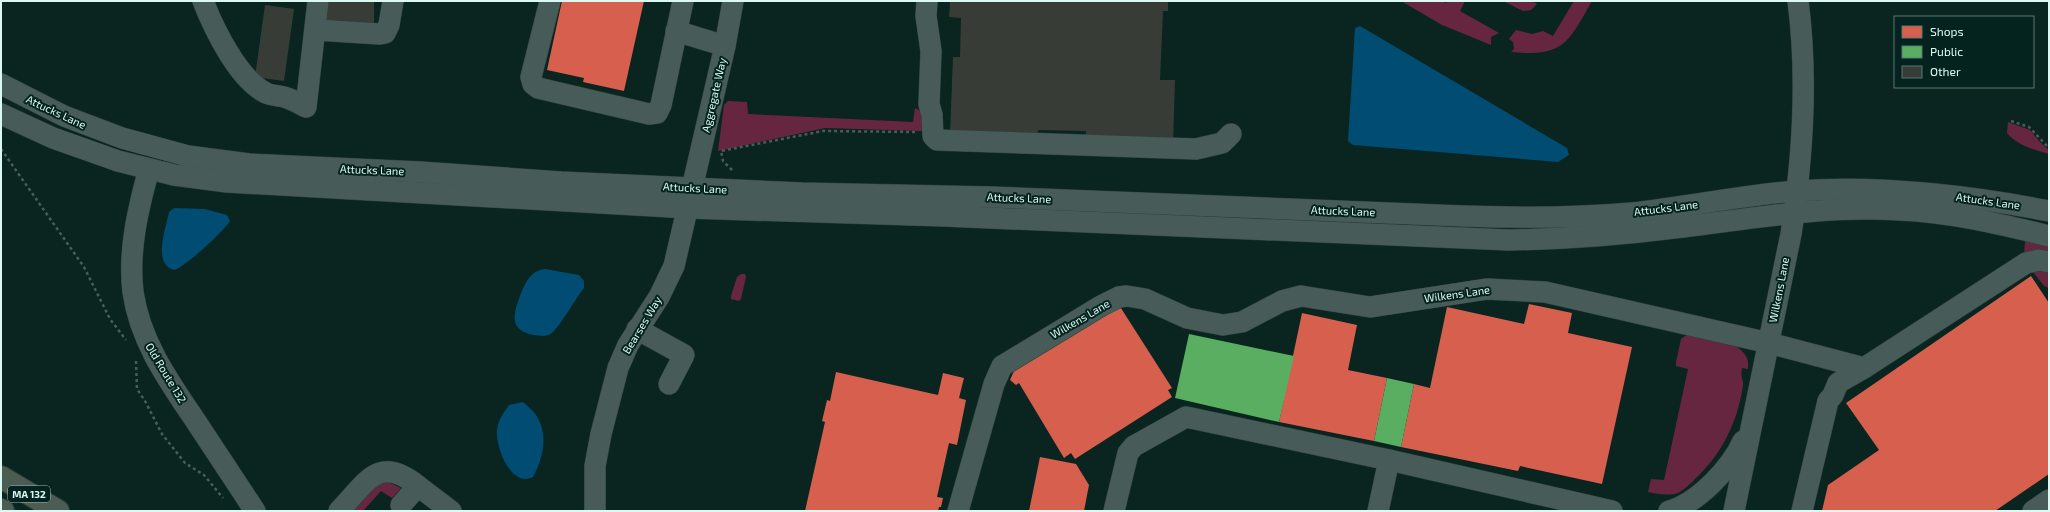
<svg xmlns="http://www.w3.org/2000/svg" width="2050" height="512" viewBox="0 0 2050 512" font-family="'Exo 2',sans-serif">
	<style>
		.green { fill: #67263f }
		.water { fill: #014c72 }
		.shops { fill: #d6604d }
		.public { fill: #5aae61 }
		.building { fill: #373d36 }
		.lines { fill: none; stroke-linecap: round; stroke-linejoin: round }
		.minor-casing { stroke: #2e403d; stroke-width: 22 }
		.major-casing { stroke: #2e403d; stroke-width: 24 }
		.path { stroke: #4a5c59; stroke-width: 2.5; stroke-dasharray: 3 3; stroke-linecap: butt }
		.minor { stroke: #475b58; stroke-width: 21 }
		.major { stroke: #4b5d52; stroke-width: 22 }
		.labels { text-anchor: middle; stroke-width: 4; stroke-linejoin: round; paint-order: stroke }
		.shield { fill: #04231e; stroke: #9bb8b2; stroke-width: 1 }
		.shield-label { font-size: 10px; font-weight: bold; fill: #dcf8f2 }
		.street-label { font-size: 11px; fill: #dcf8f2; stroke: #04231e }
	</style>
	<rect width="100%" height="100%" fill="#0a2420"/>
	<g class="green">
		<polygon points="1401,1 1442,1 1446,3 1447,1 1465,1 1460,11 1499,33 1491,37 1491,45 1442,25"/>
		<polygon points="1503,1 1532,1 1537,4 1531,10 1523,11"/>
		<path d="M1574,1h18c-24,42 -28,56 -81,51l3,-3 -1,-7 -4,-3 7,-9 16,4 11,-3 10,5z"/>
		<polygon points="728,101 747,102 748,114 913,122 915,108 921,111 923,131 825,128 718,151 724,105"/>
		<path d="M2008,122l22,8 10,12 9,8v4c-15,-4 -32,-9 -42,-21z"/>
		<polygon points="2025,241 2049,246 2049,252 2024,255"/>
		<polygon points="2041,270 2049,273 2049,288 2044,286 2033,272"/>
		<polygon points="741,274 745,274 746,277 741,299 739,301 731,299 731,296 737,277"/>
		<path d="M1688,334c19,4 65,7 60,35l-6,-1c-2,9 2,12 1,18 -6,37 -21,68 -48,93 -5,5 -11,11 -17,14 -9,3 -21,1 -30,-1l3,-13 13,1 24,-111 -12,-3v-4l5,-23z"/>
		<polygon points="381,479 401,488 392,498 381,491 363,511 349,511"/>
	</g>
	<g class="water">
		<polygon points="1360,26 1567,148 1569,155 1558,162 1353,145 1348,141 1355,28"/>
		<path d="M174,208l31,1 22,6 3,6c-5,9 -47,48 -56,49 -22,-6 -8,-42 -5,-58z"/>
		<path d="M545,269l34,6 5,6v7c-8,10 -24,38 -32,45 -5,4 -12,3 -18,2 -23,-4 -22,-18 -15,-36 5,-14 10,-28 26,-30z"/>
		<path d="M523,402c4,4 10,8 13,13 13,19 7,44 -3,62 -2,1 -6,2 -9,2 -17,-2 -29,-35 -27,-49 1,-10 7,-18 12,-25z"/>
	</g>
	<g class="shops">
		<polygon points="562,1 644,1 624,91 583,82 584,78 547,70"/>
		<polygon points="2031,276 2049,303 2049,474 1995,511 1822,511 1828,485 1879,450 1846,403"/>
		<polygon points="1529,304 1572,313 1568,333 1632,347 1602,484 1520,466 1518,471 1401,447 1414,384 1430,388 1447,307 1524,324"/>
		<polygon points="1119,305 1172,388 1168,390 1172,397 1075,459 1071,453 1064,458 1019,383 1016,385 1010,380 1014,371"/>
		<polygon points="1302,313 1357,325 1348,370 1387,378 1374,441 1279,422"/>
		<polygon points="836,372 938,395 943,373 964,378 959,398 966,400 957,445 949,443 937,497 943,498 941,507 939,507 938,511 805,511 825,422 822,421 827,400 830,401"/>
		<polygon points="1040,457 1076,464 1089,485 1084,511 1029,511"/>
	</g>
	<g class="public">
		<polygon points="1189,334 1294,356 1279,422 1175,398"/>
		<polygon points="1387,378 1414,384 1401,447 1374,441"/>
	</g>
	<g class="building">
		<polygon points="327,1 374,1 374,25 326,21"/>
		<polygon points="946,1 1168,1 1168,11 1163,11 1160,80 1175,80 1173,144 1086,141 1086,131 1038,130 1038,138 950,135 953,57 960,57 961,18 949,17 950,2"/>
		<polygon points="265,5 294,9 284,81 255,77"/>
	</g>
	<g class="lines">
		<defs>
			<g id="minor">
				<path d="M203,1c11,28 35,78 63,92 6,3 14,2 21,5 6,2 13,6 19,9l12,-106"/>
				<polyline points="550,1 531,77 533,84 538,88 649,114 657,113 661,105 683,1"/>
				<polyline points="927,1 926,16 931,51 929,104 932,115 933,136 937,140 1196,149 1222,143 1231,134"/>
				<polyline points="316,30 380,34 385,33 389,25 393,1"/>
				<polyline points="676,31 725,46"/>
				<path d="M1,84l63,32 58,22 66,18 61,8 171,8 141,10 241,11 189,4 472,19c57,2 113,2 169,-3 55,-6 110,-18 165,-22 84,-6 169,4 252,20"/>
				<path d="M1,114l52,24 65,23 56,14 53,7 461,26 256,8 565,24c55,-1 110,-5 165,-12 76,-9 150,-23 226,-18 50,2 100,14 149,26"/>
				<path d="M149,169c-11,40 -21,82 -16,123 7,49 35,88 62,128 20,30 40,61 60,91"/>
				<polyline points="637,329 684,355 669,384"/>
				<polyline points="418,486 451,511"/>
				<path d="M339,511c28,-29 39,-57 79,-25l-17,19"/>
				<polyline points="595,511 595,466 601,434 618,368 628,345 659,297 674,266 725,46 733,1"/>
				<polyline points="958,511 994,384 1002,366 1101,306 1119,297 1127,296 1145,299 1187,318 1223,325 1242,322 1282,301 1301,296 1370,307 1487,289 1545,292 1769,343 1864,368 2026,263 2039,260 2049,262"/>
				<polyline points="1114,511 1128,453 1134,446 1186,417 1389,460 1612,511"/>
				<polyline points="1378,511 1389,460"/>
				<path d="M1669,511c29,-8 62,-43 74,-70"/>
				<path d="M1734,511l57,-277c12,-77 17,-156 7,-233"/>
				<polyline points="1802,511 1828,401 1833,395 1838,383 1864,368"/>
				<polyline points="2033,511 2049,500"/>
			</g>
			<g id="major">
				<polyline points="1,477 58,511"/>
				<polyline points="1,510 3,511"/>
			</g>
		</defs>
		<use href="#minor" class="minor-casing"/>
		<use href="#major" class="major-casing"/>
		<g class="path">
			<polyline points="2011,121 2029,127 2049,148"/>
			<polyline points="1,149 84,267 110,319 126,340"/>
			<polyline points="732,170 723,161 721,151 823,131 915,132"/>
			<polyline points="136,361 137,389 145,401 162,434 185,463 204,475 223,498"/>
		</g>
		<use href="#minor" class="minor"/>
		<use href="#major" class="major"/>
	</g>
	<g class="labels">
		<rect class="shield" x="8" y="486" width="42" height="16" rx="3"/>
		<g class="shield-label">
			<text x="29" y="498">MA 132</text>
		</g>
		<g class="street-label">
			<text transform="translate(714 95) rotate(-77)" y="4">Aggregate Way</text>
			<text transform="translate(56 112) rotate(25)" y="4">Attucks Lane</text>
			<text transform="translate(372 170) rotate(2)" y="4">Attucks Lane</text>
			<text transform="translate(695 188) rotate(3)" y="4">Attucks Lane</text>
			<text transform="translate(1019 198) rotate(2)" y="4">Attucks Lane</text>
			<text transform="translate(1988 201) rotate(8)" y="4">Attucks Lane</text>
			<text transform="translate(1666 208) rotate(-7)" y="4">Attucks Lane</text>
			<text transform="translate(1343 211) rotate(2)" y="4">Attucks Lane</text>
			<text transform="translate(1779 290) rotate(-79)" y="4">Wilkens Lane</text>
			<text transform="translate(1457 294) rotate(-8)" y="4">Wilkens Lane</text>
			<text transform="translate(1080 319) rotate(-30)" y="4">Wilkens Lane</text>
			<text transform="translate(642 325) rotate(-59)" y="4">Bearses Way</text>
			<text transform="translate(166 373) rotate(59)" y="4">Old Route 132</text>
		</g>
	</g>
	<rect width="2050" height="512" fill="none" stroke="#dcf8f2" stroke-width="4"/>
	<rect x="1894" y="16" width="140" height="72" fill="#04231e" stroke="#5a7873"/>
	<rect x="1902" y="26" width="20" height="12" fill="#d6604d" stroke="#5a7873"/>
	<text x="1930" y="36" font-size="12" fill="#dcf8f2">Shops</text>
	<rect x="1902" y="46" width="20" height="12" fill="#5aae61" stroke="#5a7873"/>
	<text x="1930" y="56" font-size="12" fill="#dcf8f2">Public</text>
	<rect x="1902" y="66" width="20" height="12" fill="#373d36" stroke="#5a7873"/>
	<text x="1930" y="76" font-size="12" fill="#dcf8f2">Other</text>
</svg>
